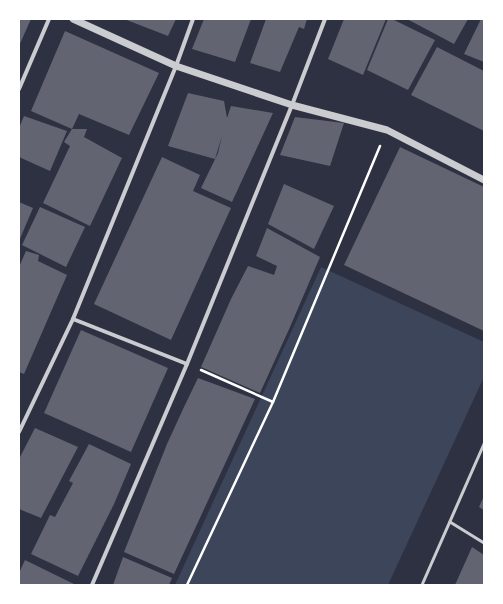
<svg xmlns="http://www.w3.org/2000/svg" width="503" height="604" viewBox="0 0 503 604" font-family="'DM Sans',sans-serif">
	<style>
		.green { fill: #3c4559 }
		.building { fill: #626471 }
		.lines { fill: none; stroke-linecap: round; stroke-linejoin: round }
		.path { stroke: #fff; stroke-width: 2.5 }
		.service { stroke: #caccd0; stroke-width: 3 }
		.minor { stroke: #caccd0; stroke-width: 4 }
		.tertiary { stroke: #caccd0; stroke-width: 7 }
	</style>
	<rect width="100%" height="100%" fill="#2d3142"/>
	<polygon class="green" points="321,267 484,342 484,377 388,585 175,585"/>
	<g class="building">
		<polygon points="19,19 31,19 19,46"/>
		<polygon points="124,19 176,19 168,36"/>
		<polygon points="204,19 251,19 235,62 192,49"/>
		<polygon points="266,19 307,19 304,29 299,27 280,72 250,63"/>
		<polygon points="344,19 386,19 363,75 328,59"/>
		<polygon points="388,19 392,19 435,40 408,90 367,70"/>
		<polygon points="407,19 468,19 454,44"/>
		<polygon points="481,19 484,19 484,62 464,54"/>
		<polygon points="65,31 159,73 129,135 79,114 72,129 31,111"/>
		<polygon points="437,47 484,71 484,131 411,95"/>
		<polygon points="188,93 224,101 227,118 231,106 273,113 232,202 201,188 218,153 222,136 215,159 168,146"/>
		<polygon points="24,116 67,131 50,171 19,157 19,128"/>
		<polygon points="295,117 344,123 330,166 280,155"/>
		<polygon points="72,129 87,129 84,137 122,158 90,226 43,203 70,146 64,142"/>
		<polygon points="400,147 484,187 484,331 344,265"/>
		<polygon points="162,157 200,175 193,191 231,208 171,340 94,304"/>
		<polygon points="284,184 334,206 314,249 268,224"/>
		<polygon points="19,202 33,208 19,241"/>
		<polygon points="40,207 85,227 66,267 22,245"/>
		<polygon points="267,228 320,257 290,327 260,393 201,367 231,299 248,266 274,275 277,266 256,256"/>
		<polygon points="26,251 39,255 38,261 67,275 24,374 19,372 19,267"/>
		<polygon points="81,330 168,368 131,452 44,413"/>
		<polygon points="198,378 255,399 174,574 124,552 167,444 184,407"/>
		<polygon points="35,428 78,447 41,518 19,509 19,459"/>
		<polygon points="89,444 131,464 114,504 78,576 31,554 50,515 55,517 73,483 69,481"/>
		<polygon points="484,496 484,510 479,507"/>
		<polygon points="472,547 484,555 484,585 455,585"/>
		<polygon points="123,557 172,578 169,585 113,585"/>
		<polygon points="25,560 76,585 19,585 19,573"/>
	</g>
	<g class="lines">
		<g class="path">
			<polyline points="201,370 273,402"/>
			<polyline points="187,585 273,402 380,146"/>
		</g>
		<g class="service">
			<polyline points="450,522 484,543"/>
			<polyline points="422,585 484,444"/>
		</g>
		<g class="minor">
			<polyline points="19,89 49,19"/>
			<polyline points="73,319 187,364"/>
			<polyline points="19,432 73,319 176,66 193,19"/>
			<polyline points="92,585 187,364 292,105 325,19"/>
		</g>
		<polyline class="tertiary" points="73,19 176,66 292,105 387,130 484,180"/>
	</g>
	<rect width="503" height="604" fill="none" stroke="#ffffff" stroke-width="40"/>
</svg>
